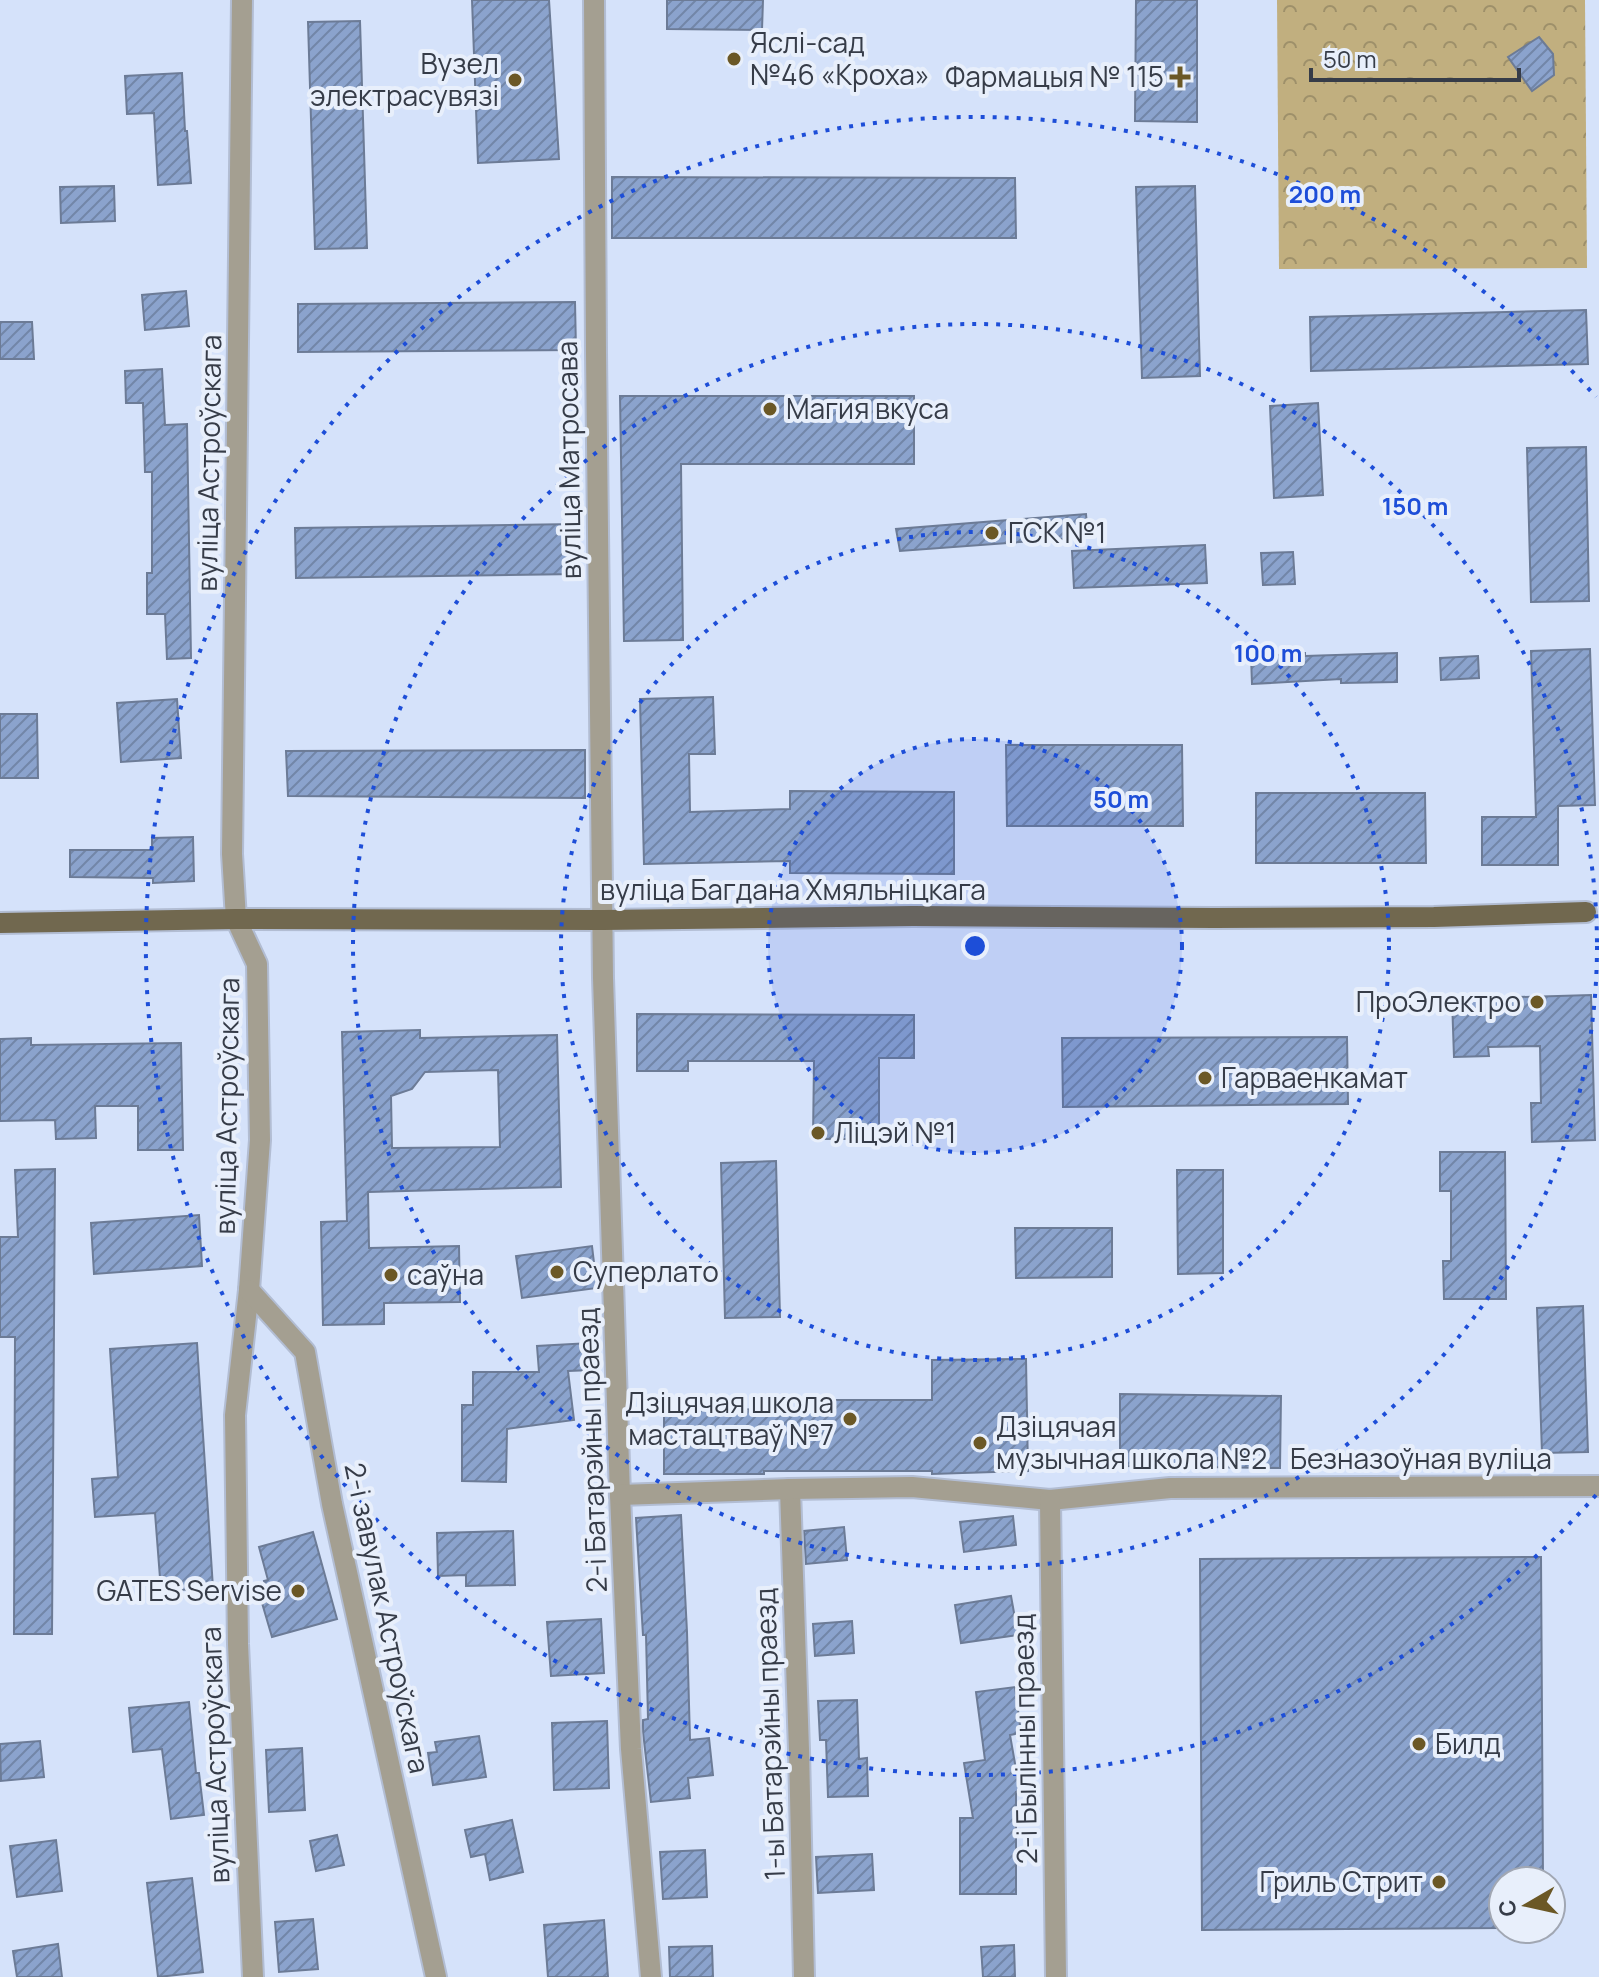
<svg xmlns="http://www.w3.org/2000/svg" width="1599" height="1977" viewBox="0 0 1599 1977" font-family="Manrope,sans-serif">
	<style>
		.forest { fill: url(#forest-crowns) }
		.building { fill: url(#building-hatch); stroke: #6c7b96; stroke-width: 2; fill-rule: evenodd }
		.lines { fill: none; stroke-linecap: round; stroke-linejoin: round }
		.minor-casing { stroke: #b2bdd3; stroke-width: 24 }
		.major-casing { stroke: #b2bdd3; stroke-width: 24 }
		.minor { stroke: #a49f91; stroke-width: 20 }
		.major { stroke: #71684f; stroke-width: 20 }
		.ring { fill: none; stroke: #1d4ed8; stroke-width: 4; stroke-dasharray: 4 8 }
		.poi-dot { fill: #6b5826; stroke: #e8effb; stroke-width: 3 }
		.labels { text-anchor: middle; stroke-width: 8; stroke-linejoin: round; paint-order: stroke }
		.poi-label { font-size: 28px; fill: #363c48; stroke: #e8effb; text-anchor: start }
		.street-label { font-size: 28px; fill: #363c48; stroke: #e8effb }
		.centre { fill: #1d4ed8; stroke: #e8effb; stroke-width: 4 }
		.ring-label { font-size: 24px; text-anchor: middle; font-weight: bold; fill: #1d4ed8; stroke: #e8effb; stroke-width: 8; stroke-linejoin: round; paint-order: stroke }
	</style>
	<defs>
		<pattern id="forest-crowns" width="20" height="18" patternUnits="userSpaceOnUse" patternTransform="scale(2)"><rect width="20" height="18" fill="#c1af7f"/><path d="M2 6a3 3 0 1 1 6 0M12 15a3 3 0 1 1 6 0" fill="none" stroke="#9e906a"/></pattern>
		<pattern id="building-hatch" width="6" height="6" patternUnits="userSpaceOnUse" patternTransform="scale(2)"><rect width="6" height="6" fill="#8ba3cd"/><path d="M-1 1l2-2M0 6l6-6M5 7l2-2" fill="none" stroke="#7286a8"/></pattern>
	</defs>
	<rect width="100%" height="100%" fill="#d5e2fa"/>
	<polygon class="forest" points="1277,0 1585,0 1587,268 1279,269"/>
	<g class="building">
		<polygon points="472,0 549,0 559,159 478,163"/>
		<polygon points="667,0 763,0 762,30 667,29"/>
		<polygon points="1136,0 1197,0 1197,122 1135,121"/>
		<polygon points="360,21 367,248 315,249 308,22"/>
		<polygon points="1539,37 1553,54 1554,75 1532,91 1508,57"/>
		<polygon points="182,73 185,131 187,131 191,183 158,185 154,113 127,114 125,76"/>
		<polygon points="612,177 1015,178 1016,238 612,238"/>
		<polygon points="114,186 115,221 61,223 60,187"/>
		<polygon points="1195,186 1200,376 1142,378 1136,187"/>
		<polygon points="186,291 189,326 145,330 142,295"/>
		<polygon points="575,302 576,350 298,352 298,304"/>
		<polygon points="1586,310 1588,364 1311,371 1310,317"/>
		<polygon points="0,322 32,322 34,359 0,359"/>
		<polygon points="162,369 165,425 187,424 191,658 167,659 165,614 147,614 147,573 152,573 152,472 145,472 143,403 126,403 125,371"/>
		<polygon points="620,396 914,396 914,464 681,464 683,640 624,641"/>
		<polygon points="1318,403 1323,495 1274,498 1270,406"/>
		<polygon points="1586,447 1589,601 1531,602 1527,448"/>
		<polygon points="1086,514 1088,537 900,551 896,529"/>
		<polygon points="576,524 577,574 296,578 295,528"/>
		<polygon points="1205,545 1207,583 1074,588 1072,551"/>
		<polygon points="1293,552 1295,584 1263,585 1261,553"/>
		<polygon points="1590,649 1595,805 1558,806 1558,865 1482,865 1482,817 1536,817 1531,651"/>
		<polygon points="1305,653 1305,656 1397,653 1397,682 1341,683 1341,679 1252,684 1251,657"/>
		<polygon points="1478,656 1479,678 1441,680 1440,658"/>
		<polygon points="713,697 715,754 689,754 690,812 790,809 790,791 954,792 954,874 790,873 790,861 644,864 640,699"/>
		<polygon points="177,699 181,758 121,762 117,703"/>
		<polygon points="0,714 37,714 38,778 0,778"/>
		<polygon points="1006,745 1182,745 1183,826 1007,826"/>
		<polygon points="585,750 585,798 288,796 286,751"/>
		<polygon points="1256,793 1425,793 1426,863 1256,863"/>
		<polygon points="193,837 194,881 153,883 153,878 70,877 70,850 152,850 152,838"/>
		<polygon points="1591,995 1595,1140 1532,1142 1531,1103 1541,1103 1540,1046 1488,1047 1489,1056 1454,1057 1452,999"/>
		<polygon points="637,1014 914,1015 914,1058 879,1058 879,1139 813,1139 814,1061 688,1061 688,1071 637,1071"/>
		<path d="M420,1030v8l137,-3 4,152 -193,5 1,56 90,-2 1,56 -76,1v21l-61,1 -2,-103 26,-1 -5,-189zM498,1070l2,77 -108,1 -1,-52 21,-7 13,-17z"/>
		<polygon points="1347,1037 1348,1104 1063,1107 1062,1038"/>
		<polygon points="31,1038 31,1045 181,1043 183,1150 138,1150 138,1106 95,1106 96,1138 56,1139 55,1120 0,1121 0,1039"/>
		<polygon points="1440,1152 1505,1152 1506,1299 1444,1299 1443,1261 1451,1261 1451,1191 1440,1191"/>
		<polygon points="776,1161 780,1317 725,1318 721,1163"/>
		<polygon points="55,1169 52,1634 14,1634 15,1337 0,1337 0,1237 18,1237 15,1170"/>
		<polygon points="1177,1170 1223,1170 1223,1273 1178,1274"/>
		<polygon points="199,1215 202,1266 94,1274 91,1223"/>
		<polygon points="1015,1228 1112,1228 1112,1277 1016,1278"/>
		<polygon points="592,1246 597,1288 522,1298 516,1256"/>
		<polygon points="1583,1306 1588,1452 1542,1453 1537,1308"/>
		<polygon points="197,1343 213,1588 161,1591 155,1513 95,1517 92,1479 118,1477 110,1349"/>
		<polygon points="590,1343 591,1370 568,1371 574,1420 507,1429 506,1482 462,1481 462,1405 473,1405 473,1372 539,1372 537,1346"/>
		<polygon points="1026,1359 1028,1471 932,1474 932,1471 764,1471 764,1474 664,1474 664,1410 797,1409 797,1400 932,1400 932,1360"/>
		<polygon points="1120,1394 1281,1396 1280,1468 1120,1466"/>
		<polygon points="681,1515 687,1632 690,1740 709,1738 713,1775 688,1778 690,1798 651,1802 643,1732 643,1720 648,1719 646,1635 643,1635 636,1518"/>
		<polygon points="1013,1516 1016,1545 964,1552 960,1522"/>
		<polygon points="844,1527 847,1560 806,1564 804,1531"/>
		<polygon points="513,1531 515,1585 466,1586 466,1575 438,1576 437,1533"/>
		<polygon points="313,1532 337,1619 272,1637 262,1603 269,1601 264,1581 268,1580 259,1547"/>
		<polygon points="1541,1557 1543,1881 1503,1881 1503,1928 1202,1930 1200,1559"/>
		<polygon points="1011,1596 1018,1635 961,1643 955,1605"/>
		<polygon points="601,1619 604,1673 551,1676 547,1622"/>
		<polygon points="852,1621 854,1653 815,1656 813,1624"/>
		<polygon points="1015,1687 1021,1733 1010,1735 1020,1792 1016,1792 1016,1894 960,1894 960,1818 973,1818 964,1763 985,1760 976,1692"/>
		<polygon points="857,1700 859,1759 867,1758 868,1796 828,1797 826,1740 820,1740 818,1701"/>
		<polygon points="189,1702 196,1773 199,1773 204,1815 171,1819 162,1749 133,1752 129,1708"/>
		<polygon points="607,1721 609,1788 554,1790 552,1723"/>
		<polygon points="479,1736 486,1777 433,1785 428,1753 437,1752 435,1742"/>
		<polygon points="40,1741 44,1777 1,1781 0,1744"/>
		<polygon points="302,1748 305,1810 269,1812 266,1750"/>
		<polygon points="512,1820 523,1872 490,1880 485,1854 471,1857 465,1830"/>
		<polygon points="337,1835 344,1865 316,1871 310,1841"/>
		<polygon points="56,1840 62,1891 17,1897 10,1846"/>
		<polygon points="705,1850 707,1897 663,1899 660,1852"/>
		<polygon points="872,1854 874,1890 818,1893 816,1857"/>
		<polygon points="192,1878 203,1972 158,1977 147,1883"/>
		<polygon points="313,1919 318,1969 279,1972 275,1922"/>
		<polygon points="604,1920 608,1977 548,1977 544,1925"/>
		<polygon points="58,1944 62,1977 17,1977 13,1951"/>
		<polygon points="1014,1945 1015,1977 983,1977 981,1947"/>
		<polygon points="712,1946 713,1977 670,1977 669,1947"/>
	</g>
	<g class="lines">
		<defs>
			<g id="minor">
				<polyline points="242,0 232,854 236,919 257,964 260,1140 249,1290 235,1415 238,1644 253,1977"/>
				<polyline points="594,0 596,353 603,978 620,1495 631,1749 651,1977"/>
				<polyline points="249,1290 305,1352 332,1504 436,1977"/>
				<polyline points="790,1489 799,1750 804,1977"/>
				<polyline points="620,1495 790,1489 912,1487 1050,1500 1170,1488 1599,1486"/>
				<polyline points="1050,1500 1056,1977"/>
			</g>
			<polyline id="major" points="0,923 236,919 603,920 913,916 1214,918 1434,917 1586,912"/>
		</defs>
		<use href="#minor" class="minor-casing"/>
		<use href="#major" class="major-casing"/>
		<use href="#minor" class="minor"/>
		<use href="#major" class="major"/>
	</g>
	<circle cx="975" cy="946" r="207" fill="#1d4ed8" fill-opacity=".12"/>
	<g class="ring">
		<circle cx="975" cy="946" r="207"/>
		<circle cx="975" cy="946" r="414"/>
		<circle cx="975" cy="946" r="622"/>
		<path d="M1596 1495A829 829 0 1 1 1596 397"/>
	</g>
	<g class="poi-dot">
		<circle cx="734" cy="59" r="8"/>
		<path d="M1176 65h8v8h8v8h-8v8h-8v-8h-8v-8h8z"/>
		<circle cx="515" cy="80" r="8"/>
		<circle cx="770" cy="409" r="8"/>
		<circle cx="992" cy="533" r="8"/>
		<circle cx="1537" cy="1002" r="8"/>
		<circle cx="1205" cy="1078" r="8"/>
		<circle cx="818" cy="1133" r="8"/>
		<circle cx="557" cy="1272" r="8"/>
		<circle cx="391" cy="1275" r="8"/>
		<circle cx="850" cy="1419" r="8"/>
		<circle cx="980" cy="1443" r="8"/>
		<circle cx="298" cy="1591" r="8"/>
		<circle cx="1419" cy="1744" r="8"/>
		<circle cx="1439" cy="1882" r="8"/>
	</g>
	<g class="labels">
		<g class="poi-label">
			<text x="750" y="53">Яслі-сад<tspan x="750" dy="32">№46 «Кроха»</tspan></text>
			<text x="499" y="74" text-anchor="end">Вузел<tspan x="499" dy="32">электрасувязі</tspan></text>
			<text x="1164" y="87" text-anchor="end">Фармацыя № 115</text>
			<text x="786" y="419">Магия вкуса</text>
			<text x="1008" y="543">ГСК №1</text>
			<text x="1521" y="1012" text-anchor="end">ПроЭлектро</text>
			<text x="1221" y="1088">Гарваенкамат</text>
			<text x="834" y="1143">Ліцэй №1</text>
			<text x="573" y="1282">Суперлато</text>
			<text x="407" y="1285">саўна</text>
			<text x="834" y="1413" text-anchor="end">Дзіцячая школа<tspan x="834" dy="32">мастацтваў №7</tspan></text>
			<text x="996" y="1437">Дзіцячая<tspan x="996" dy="32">музычная школа №2</tspan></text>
			<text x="282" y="1601" text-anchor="end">GATES Servise</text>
			<text x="1435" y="1754">Билд</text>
			<text x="1423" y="1892" text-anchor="end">Гриль Стрит</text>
		</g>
		<g class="street-label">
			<text transform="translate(569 460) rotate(-91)" y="10">вуліца Матросава</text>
			<text transform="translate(209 463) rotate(-89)" y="10">вуліца Астроўскага</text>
			<text x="793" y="900">вуліца Багдана Хмяльніцкага</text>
			<text transform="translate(227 1106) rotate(-89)" y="10">вуліца Астроўскага</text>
			<text transform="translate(592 1450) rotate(-92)" y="10">2-і Батарэйны праезд</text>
			<text x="1421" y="1469">Безназоўная вуліца</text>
			<text transform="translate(387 1618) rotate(78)" y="10">2-і завулак Астроўскага</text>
			<text transform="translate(770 1734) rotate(-92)" y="10">1-ы Батарэйны праезд</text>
			<text transform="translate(1025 1739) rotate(-91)" y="10">2-і Былінны праезд</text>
			<text transform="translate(215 1755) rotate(-92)" y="10">вуліца Астроўскага</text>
		</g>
	</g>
	<circle cx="975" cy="946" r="12" class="centre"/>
	<g class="ring-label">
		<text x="1325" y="203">200 m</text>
		<text x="1415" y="515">150 m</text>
		<text x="1268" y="662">100 m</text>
		<text x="1121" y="808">50 m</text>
	</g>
	<g transform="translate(1527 1905) rotate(261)"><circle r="38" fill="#e8effb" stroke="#a1a7b3" stroke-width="2"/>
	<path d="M0-6L14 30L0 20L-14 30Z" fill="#6b5826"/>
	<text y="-12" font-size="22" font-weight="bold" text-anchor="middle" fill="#363c48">С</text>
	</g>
	<path d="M1311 68v12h208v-12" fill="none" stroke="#363c48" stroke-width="4"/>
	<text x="1323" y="68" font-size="24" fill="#363c48" stroke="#e8effb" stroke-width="6" paint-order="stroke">50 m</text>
</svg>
